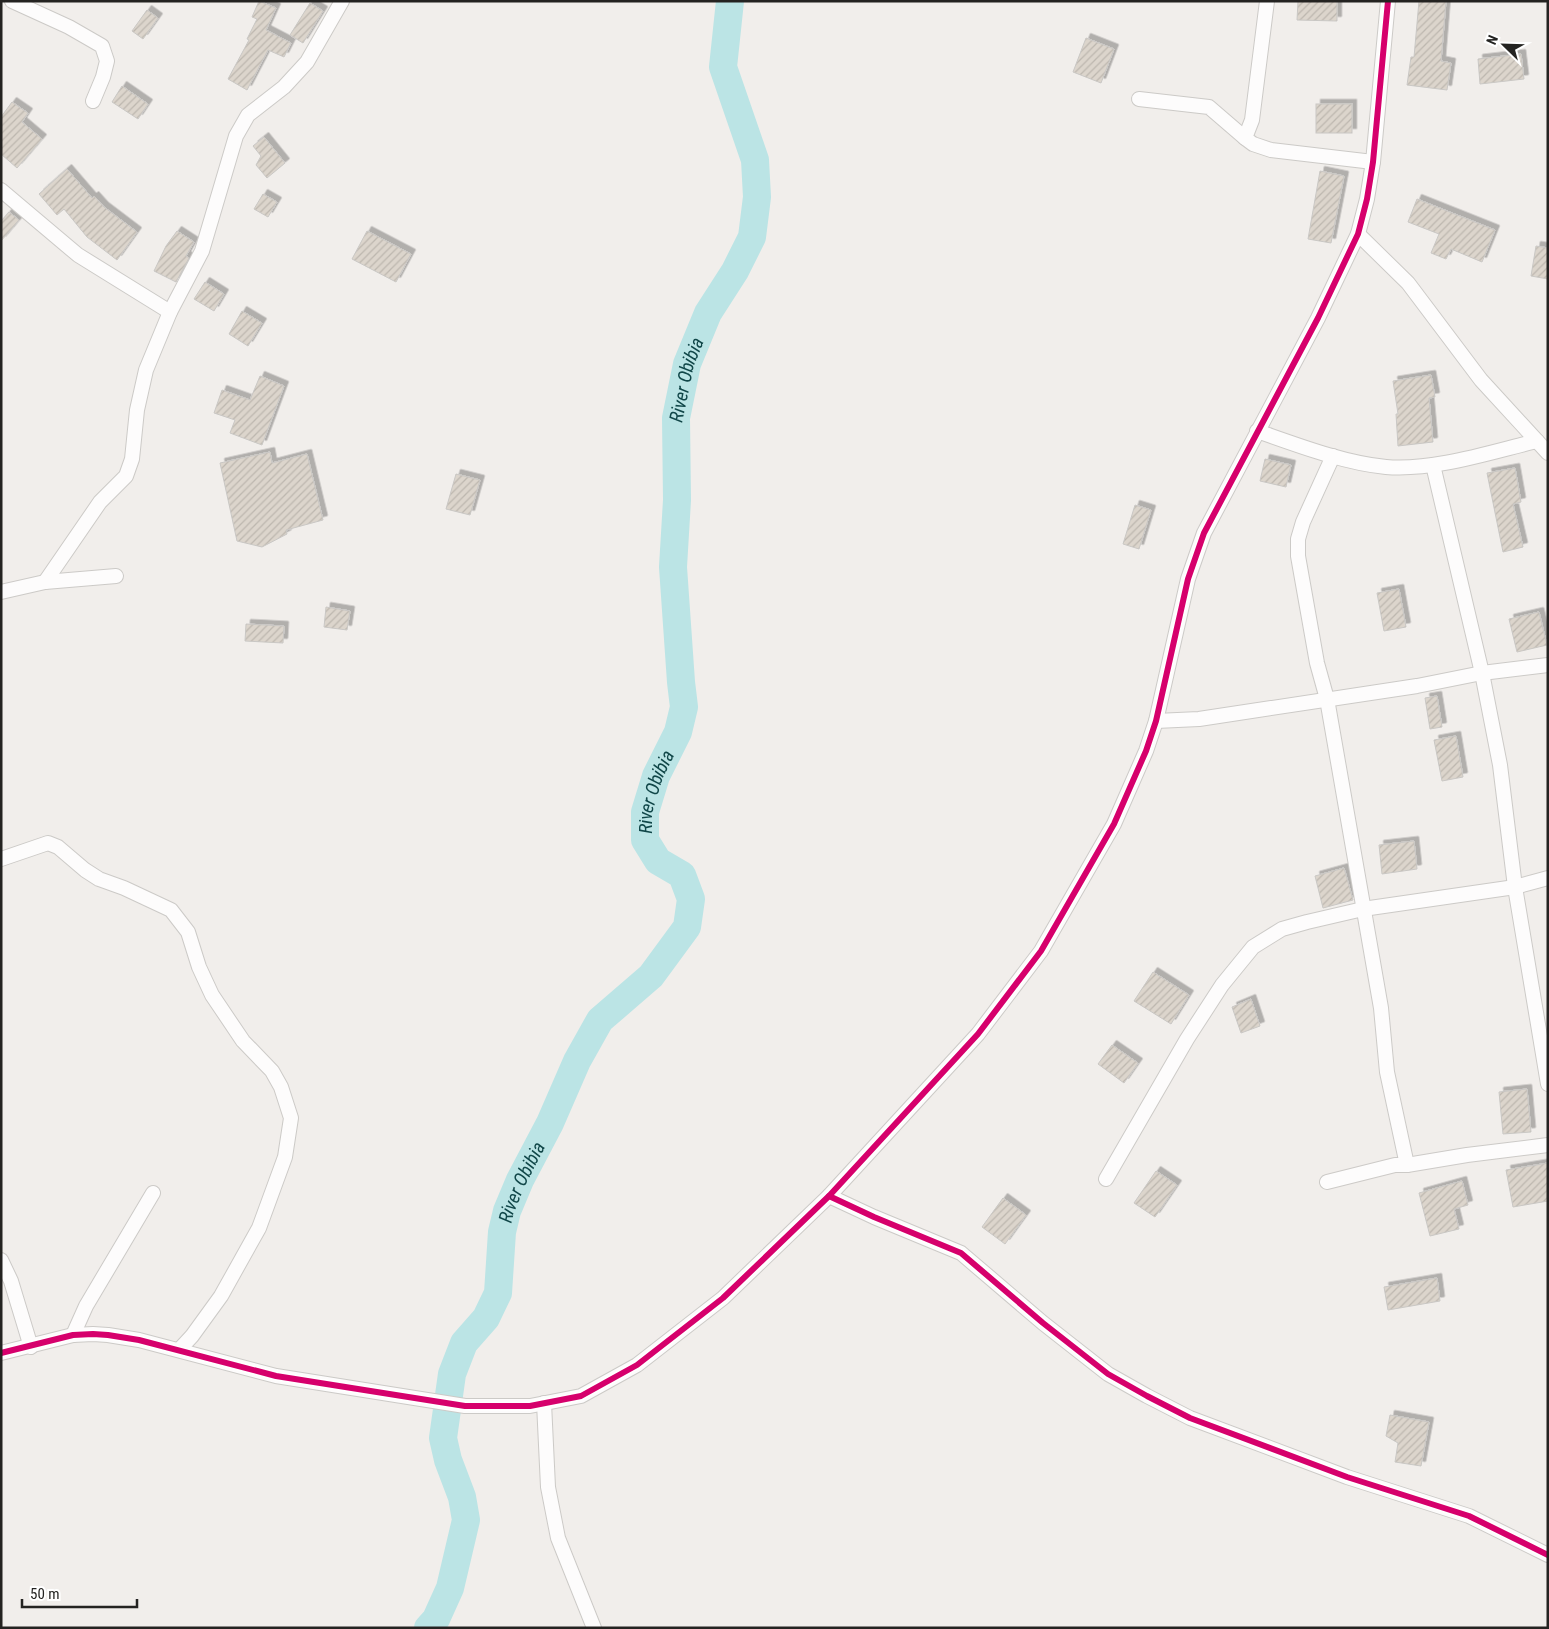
<svg xmlns="http://www.w3.org/2000/svg" width="1549" height="1629" viewBox="0 0 1549 1629" font-family="'Roboto Condensed',sans-serif">
	<style>
		.lines { fill: none; stroke-linecap: round; stroke-linejoin: round }
		.river { stroke: #bbe4e5; stroke-width: 28 }
		.building { fill: url(#building-hatch); stroke: #c9c7c4; filter: url(#shadow) }
		.minor-casing { stroke: #cccac7; stroke-width: 16 }
		.minor { stroke: #fdfcfc; stroke-width: 14 }
		.cycleway-casing { stroke: #fff; stroke-width: 9 }
		.cycleway { stroke: #d6006c; stroke-width: 6 }
		.labels { text-anchor: middle; stroke-width: 5; stroke-linejoin: round; paint-order: stroke }
		.water-label { font-size: 19px; font-style: italic; fill: #114749; stroke: #fff }
	</style>
	<defs>
		<pattern id="building-hatch" width="6" height="6" patternUnits="userSpaceOnUse" patternTransform="scale(1.25)"><rect width="6" height="6" fill="#dcd5cc"/><path d="M-1 1l2-2M0 6l6-6M5 7l2-2" fill="none" stroke="#bdb7af"/></pattern>
		<filter id="shadow"><feDropShadow dx="4.5" dy="-4.5" stdDeviation="0" flood-color="#0004"/></filter>
	</defs>
	<rect width="100%" height="100%" fill="#f1eeeb"/>
	<g class="lines">
		<path class="river" id="s1" d="M428,1628l8,-9 14,-31 16,-68 -4,-23 -14,-37 -5,-22 9,-64 12,-31 22,-25 12,-25 4,-61 5,-21 13,-31 30,-57 27,-62 23,-41 51,-44 36,-49 4,-28 -9,-24 -24,-14 -13,-21v-28l11,-36 22,-44 6,-25 -3,-25 -8,-115 4,-67 -1,-82 11,-54 21,-51 27,-42 17,-34 5,-40 -2,-37 -32,-93 7,-66"/>
	</g>
	<g class="building">
		<polygon points="259,1 276,8 266,30 291,43 284,57 268,50 247,90 228,79 249,40 247,39 257,19 252,17"/>
		<polygon points="1298,1 1337,1 1337,21 1297,20"/>
		<polygon points="1419,1 1446,1 1441,61 1451,63 1447,90 1407,85 1411,57 1414,57"/>
		<polygon points="310,3 323,11 303,43 290,35"/>
		<polygon points="147,10 158,18 143,39 132,31"/>
		<polygon points="1086,38 1114,49 1101,83 1073,72"/>
		<polygon points="1521,54 1524,79 1480,84 1478,59"/>
		<polygon points="122,86 148,104 138,119 112,102"/>
		<polygon points="12,102 28,113 22,122 42,139 17,168 1,154 1,117"/>
		<rect x="1316" y="104" width="36" height="29"/>
		<polygon points="264,137 285,163 267,178 256,165 261,156 253,146"/>
		<polygon points="67,169 92,198 94,196 104,207 137,232 117,260 87,237 64,209 57,215 39,194"/>
		<polygon points="1320,171 1344,176 1331,243 1308,239"/>
		<polygon points="263,194 277,202 268,217 254,209"/>
		<polygon points="1417,199 1495,230 1482,262 1451,249 1446,259 1431,253 1439,234 1408,222"/>
		<polygon points="9,212 19,220 1,241 1,221"/>
		<polygon points="177,231 194,242 186,256 189,258 176,282 154,271 166,246"/>
		<polygon points="367,231 411,254 396,282 352,259"/>
		<polygon points="1536,246 1548,248 1548,279 1531,276"/>
		<polygon points="205,282 224,294 214,311 194,299"/>
		<polygon points="242,311 262,323 248,346 229,334"/>
		<polygon points="1431,375 1435,397 1429,398 1433,442 1398,446 1396,414 1398,414 1393,381"/>
		<polygon points="260,376 284,386 262,445 230,433 235,420 214,413 222,390 250,400"/>
		<polygon points="270,452 272,463 307,454 323,520 286,530 287,534 262,547 237,541 220,463"/>
		<polygon points="1265,459 1291,465 1286,487 1260,481"/>
		<polygon points="1515,468 1521,502 1513,504 1523,547 1503,552 1487,473"/>
		<polygon points="456,474 480,480 470,515 446,509"/>
		<polygon points="1135,505 1151,510 1139,549 1123,544"/>
		<polygon points="1399,589 1406,627 1384,631 1377,593"/>
		<polygon points="326,607 350,611 347,630 324,627"/>
		<polygon points="1539,612 1547,645 1517,652 1509,619"/>
		<polygon points="246,624 284,626 283,643 245,641"/>
		<polygon points="1437,696 1442,727 1430,729 1425,698"/>
		<polygon points="1456,736 1463,777 1442,781 1434,740"/>
		<polygon points="1414,841 1417,869 1382,874 1379,845"/>
		<polygon points="1344,868 1353,900 1323,908 1315,876"/>
		<polygon points="1153,972 1189,995 1171,1024 1134,1001"/>
		<polygon points="1251,999 1260,1026 1241,1033 1232,1007"/>
		<polygon points="1112,1045 1138,1063 1124,1083 1098,1064"/>
		<polygon points="1527,1089 1531,1132 1503,1134 1499,1092"/>
		<polygon points="1548,1163 1548,1201 1513,1207 1506,1170"/>
		<polygon points="1156,1171 1177,1185 1155,1217 1134,1203"/>
		<polygon points="1462,1181 1468,1205 1454,1209 1459,1229 1430,1236 1419,1193"/>
		<polygon points="1003,1198 1026,1215 1005,1244 982,1227"/>
		<polygon points="1437,1278 1440,1301 1388,1310 1384,1287"/>
		<polygon points="1390,1415 1429,1422 1421,1466 1395,1462 1398,1443 1386,1436"/>
	</g>
	<g class="lines">
		<defs>
			<g id="minor">
				<polyline points="12,1 69,27 102,46 107,61 103,77 93,101"/>
				<polyline points="1267,1 1252,120 1245,138 1253,144 1271,150 1373,162"/>
				<polyline points="1139,99 1209,107 1245,138"/>
				<polyline points="1,190 78,255 170,312"/>
				<polyline points="1358,234 1408,283 1481,380 1548,453"/>
				<path d="M1257,431c40,14 87,32 129,36 48,4 105,-15 151,-26"/>
				<polyline points="1333,456 1303,522 1298,539 1298,556 1317,663 1327,699 1381,1008 1387,1072 1407,1165"/>
				<polyline points="1433,465 1482,673 1500,765 1515,887 1548,1084"/>
				<polyline points="45,582 100,502 126,476 132,459 137,410 146,370 170,312 202,251 236,136 248,115 284,87 307,62 342,1"/>
				<polyline points="1,592 45,582 116,576"/>
				<polyline points="1156,721 1199,719 1417,686 1482,673 1548,665"/>
				<polyline points="1,859 48,843 58,847 85,870 99,879 124,888 171,910 188,932 199,967 212,995 243,1041 272,1071 281,1087 291,1118 285,1157 259,1228 221,1296 192,1336 179,1350"/>
				<polyline points="1106,1179 1187,1039 1222,985 1253,947 1282,929 1307,922 1363,909 1515,887 1548,878"/>
				<polyline points="1327,1182 1395,1165 1407,1165 1467,1155 1548,1145"/>
				<polyline points="829,1196 874,1217 961,1253 1043,1323 1108,1374 1147,1396 1190,1418 1347,1477 1469,1516 1548,1555"/>
				<polyline points="1,1260 11,1281 31,1347"/>
				<polyline points="73,1335 86,1306 153,1193"/>
				<polyline points="1,1353 73,1335 93,1334 108,1335 139,1340 276,1376 465,1406 530,1406 581,1396 637,1365 723,1298 829,1196 978,1034 1041,951 1114,824 1146,751 1156,721 1188,579 1204,533 1318,318 1358,234 1367,199 1373,162 1388,1"/>
				<polyline points="544,1403 548,1487 558,1538 594,1628"/>
			</g>
		</defs>
		<use href="#minor" class="minor-casing"/>
		<use href="#minor" class="minor"/>
		<defs>
			<g id="cycleway">
				<polyline points="829,1196 874,1217 961,1253 1043,1323 1108,1374 1147,1396 1190,1418 1347,1477 1469,1516 1548,1555"/>
				<polyline points="1,1353 73,1335 93,1334 108,1335 139,1340 276,1376 465,1406 530,1406 581,1396 637,1365 723,1298 829,1196 978,1034 1041,951 1114,824 1146,751 1156,721 1188,579 1204,533 1318,318 1358,234 1367,199 1373,162 1388,1"/>
			</g>
		</defs>
		<use href="#cycleway" class="cycleway-casing"/>
		<use href="#cycleway" class="cycleway"/>
	</g>
	<g class="labels">
		<g class="water-label">
			<text dy="7" stroke="none"><textPath href="#s1" startOffset="1360">River Obibia</textPath></text>
			<text dy="7" stroke="none"><textPath href="#s1" startOffset="940">River Obibia</textPath></text>
			<text dy="7" stroke="none"><textPath href="#s1" startOffset="475">River Obibia</textPath></text>
		</g>
	</g>
	<rect width="1549" height="1629" fill="none" stroke="#242321" stroke-width="5"/>
	<g transform="translate(1504 45) rotate(293)" stroke="#ffffff" stroke-width="4" paint-order="stroke">
	<path d="M0-4L9 19L0 12L-9 19Z" fill="#242321"/>
	<text y="-8" font-size="14" font-weight="bold" text-anchor="middle" fill="#242321">N</text>
	</g>
	<path d="M22 1599v8h115v-8" fill="none" stroke="#242321" stroke-width="2.5"/>
	<text x="30" y="1599" font-size="15" fill="#242321" stroke="#ffffff" stroke-width="4" paint-order="stroke">50 m</text>
</svg>
